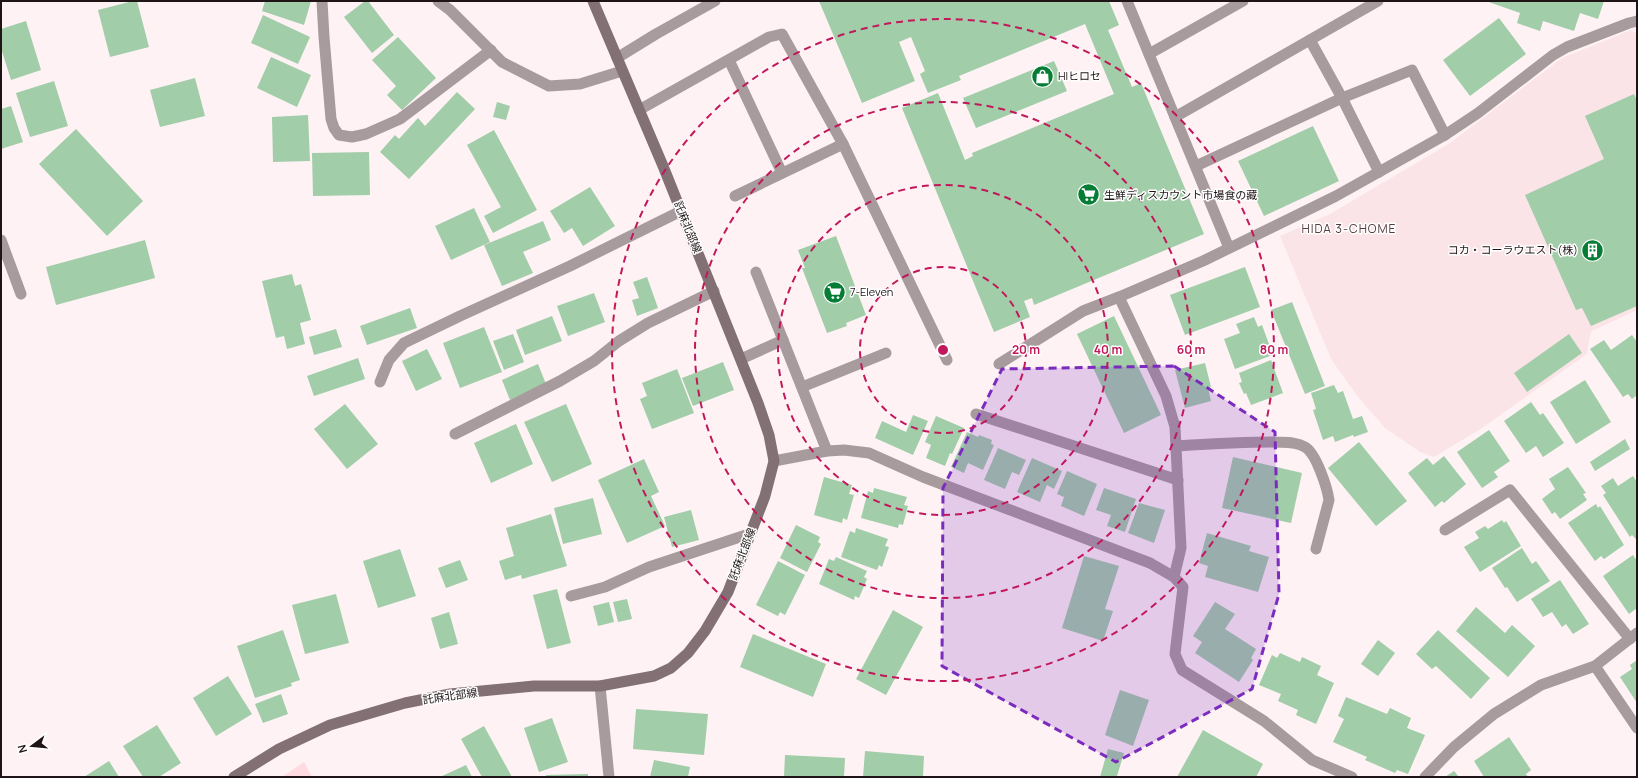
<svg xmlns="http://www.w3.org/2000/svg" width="1638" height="778" viewBox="0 0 1638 778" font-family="Manrope,'Noto Sans JP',sans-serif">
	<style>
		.built { fill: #fbe4e8 }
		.green { fill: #ffdae1 }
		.building { fill: #a1cda8 }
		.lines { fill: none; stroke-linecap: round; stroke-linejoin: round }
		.service { stroke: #a89b9d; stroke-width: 11 }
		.minor { stroke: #a89b9d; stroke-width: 11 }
		.tertiary { stroke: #a89b9d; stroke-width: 11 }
		.secondary { stroke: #827074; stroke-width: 11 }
		.marked { fill: #7b2cbf; fill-opacity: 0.2; stroke: #7b2cbf; stroke-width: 3; stroke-dasharray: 8 5; stroke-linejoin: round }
		.ring { fill: none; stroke: #c2185b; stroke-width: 2; stroke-dasharray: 7 5 }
		.labels { text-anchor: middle; stroke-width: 3; stroke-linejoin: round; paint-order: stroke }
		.poi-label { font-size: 11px; fill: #1f1517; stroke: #fff; text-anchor: start }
		.street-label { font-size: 11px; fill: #1f1517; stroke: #fff }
		.neighbourhood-label { font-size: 12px; letter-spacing: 1px; fill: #533d41; stroke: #fff }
		.centre { fill: #c2185b; stroke: #fff; stroke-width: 2 }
		.ring-label { font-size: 12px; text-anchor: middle; font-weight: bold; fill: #c2185b; stroke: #fff; stroke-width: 3; stroke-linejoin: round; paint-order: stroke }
	</style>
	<rect width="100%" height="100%" fill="#fef2f4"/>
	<polygon class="built" points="1631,30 1637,34 1637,310 1592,331 1590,335 1587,354 1479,430 1434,457 1420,452 1385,428 1358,397 1331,359 1280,236 1330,214 1450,143 1562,58"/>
	<polygon class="green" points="304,762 312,777 282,777"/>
	<g class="building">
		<polygon points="133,1 137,1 149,47 110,57 98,10"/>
		<polygon points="265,1 311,1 304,25 262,11"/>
		<polygon points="365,1 368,1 394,35 372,53 344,17"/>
		<polygon points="819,1 1109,1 1119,25 1108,30 1132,87 1141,83 1204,234 1034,305 1032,298 1024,301 1030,317 994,332 902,108 938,93 965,160 973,156 972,153 1114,94 1085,24 959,76 961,80 928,93 920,74 925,71 911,37 899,42 915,81 862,103"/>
		<polygon points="1486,1 1604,1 1598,19 1580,13 1574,31 1543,21 1540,31 1517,23 1520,13"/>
		<polygon points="263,15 310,37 298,64 251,43"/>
		<polygon points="1499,18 1526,54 1470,96 1443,60"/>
		<polygon points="26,21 41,70 11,80 1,48 1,29"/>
		<polygon points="398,37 436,78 402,110 387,95 396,86 372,60"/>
		<polygon points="271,57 311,75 297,107 257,88"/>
		<polygon points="1054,61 1067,91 976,128 963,98"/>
		<polygon points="195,78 205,116 160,127 150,90"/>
		<polygon points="54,81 68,126 30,137 16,93"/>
		<polygon points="457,92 475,109 409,179 380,152 395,135 399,139 418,118 425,126"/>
		<polygon points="1634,94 1637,101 1637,306 1591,326 1582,308 1576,310 1525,195 1604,159 1585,116"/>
		<polygon points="497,102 510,106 506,120 493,117"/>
		<polygon points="11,106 23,142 1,149 1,109"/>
		<polygon points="308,115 310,161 273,162 272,117"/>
		<polygon points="1313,126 1339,181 1264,216 1238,161"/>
		<polygon points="76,129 143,201 107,236 39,164"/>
		<polygon points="494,130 537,210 493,233 484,216 501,207 467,145"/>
		<polygon points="369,152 370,195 313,196 312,153"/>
		<polygon points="590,187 615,226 583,246 572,228 564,233 550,211"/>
		<polygon points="474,208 490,242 451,260 435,226"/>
		<polygon points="543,221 551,240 523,252 533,273 502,286 484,245"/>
		<polygon points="836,236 866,315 846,323 847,326 827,333 802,268 805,268 798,250"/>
		<polygon points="145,240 155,278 56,305 46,267"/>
		<polygon points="1245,267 1260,307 1185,335 1170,295"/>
		<polygon points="292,274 295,286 301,284 311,320 300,323 305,344 287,349 284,336 276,338 262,281"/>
		<polygon points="647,277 658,308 637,316 632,300 639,298 633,282"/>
		<polygon points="594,293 605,322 568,336 557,306"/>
		<polygon points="1292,302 1325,386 1305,394 1271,310"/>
		<polygon points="410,308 417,328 367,345 360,326"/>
		<polygon points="552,316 562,341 525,355 516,330"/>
		<polygon points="1114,316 1161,415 1124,433 1077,334"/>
		<polygon points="1254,317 1258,327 1262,325 1273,355 1235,369 1224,339 1240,333 1236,324"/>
		<polygon points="484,327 502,372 460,388 443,343"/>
		<polygon points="336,329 342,347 314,355 309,337"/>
		<polygon points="513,334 524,362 504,370 493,341"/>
		<polygon points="1569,334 1582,353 1527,392 1514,373"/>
		<polygon points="1632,335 1637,342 1637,395 1632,399 1628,394 1623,397 1590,349 1604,340 1611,350"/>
		<polygon points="427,349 442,379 416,391 402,361"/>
		<polygon points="358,358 365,379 314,396 307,376"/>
		<polygon points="1271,360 1283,393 1251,405 1246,393 1244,394 1239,383 1242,382 1239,373"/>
		<polygon points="723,362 734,390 693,406 682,378"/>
		<polygon points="1205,363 1211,387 1208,388 1211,401 1185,408 1175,370"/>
		<polygon points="538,364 546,384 510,400 502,380"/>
		<polygon points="677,369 694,413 652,429 640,399 647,396 642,383"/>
		<polygon points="1585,380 1611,422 1576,444 1550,402"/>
		<polygon points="1334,385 1338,393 1343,391 1353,419 1362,416 1368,432 1354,437 1353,435 1335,442 1333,436 1323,440 1313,410 1316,409 1311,393"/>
		<polygon points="1531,402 1540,415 1543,413 1564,443 1543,457 1536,446 1526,453 1504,421"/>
		<polygon points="345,404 378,444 347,469 314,429"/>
		<polygon points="566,404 592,464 552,482 524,422"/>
		<polygon points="913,415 928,421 913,455 875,438 882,421 906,432"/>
		<polygon points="936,416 964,428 952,454 950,453 945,466 926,458 931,445 925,442"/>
		<polygon points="516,424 533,464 491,483 474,443"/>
		<polygon points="1489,430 1510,461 1494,472 1498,477 1482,488 1457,452"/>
		<polygon points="967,432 978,437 979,435 992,440 991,444 994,445 983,470 968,463 964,473 951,467"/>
		<polygon points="1625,439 1630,449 1595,471 1590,462"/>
		<polygon points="1359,442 1407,501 1376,526 1328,468"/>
		<polygon points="998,448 1026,460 1019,475 1012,472 1005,489 984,480"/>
		<polygon points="1444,456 1466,484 1444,503 1442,501 1435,507 1408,473 1427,458 1433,465"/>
		<polygon points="1233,457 1302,473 1291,523 1222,508"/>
		<polygon points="1032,458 1062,471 1054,489 1047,485 1040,502 1017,492"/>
		<polygon points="644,459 659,492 651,496 665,526 627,543 598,480"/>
		<polygon points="1568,467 1586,493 1583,494 1587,500 1560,519 1555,512 1552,514 1542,499 1555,489 1549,479"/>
		<polygon points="1067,471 1097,484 1084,516 1061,506 1064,497 1057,494"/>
		<polygon points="1633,476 1637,482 1637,540 1632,535 1630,537 1603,495 1606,493 1601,486 1613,478 1618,486"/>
		<polygon points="824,477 852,485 849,494 854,495 847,520 843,518 842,523 814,515"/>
		<polygon points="874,488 907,497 904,505 908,506 903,525 899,524 898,528 861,518 868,491 873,493"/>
		<polygon points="1104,488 1136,499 1125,532 1107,526 1111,515 1096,510"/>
		<polygon points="593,498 602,534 563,544 554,508"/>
		<polygon points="1139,503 1165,510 1154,543 1128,533"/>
		<polygon points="1596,504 1598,508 1600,506 1624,545 1604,559 1601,556 1595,561 1568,523"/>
		<polygon points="691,510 699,540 672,547 664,517"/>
		<polygon points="551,514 567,566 522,579 521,575 505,580 499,561 514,556 506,528"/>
		<polygon points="1502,520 1504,523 1506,521 1521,546 1480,572 1464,547 1479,538 1475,532 1485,526 1488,529"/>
		<polygon points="796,525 820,537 818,542 821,544 807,572 780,558"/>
		<polygon points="856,528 888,539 885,546 889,547 882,567 879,565 877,570 841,557 850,531 855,533"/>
		<polygon points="1207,533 1251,546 1249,551 1269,557 1258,592 1205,577 1208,566 1199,563"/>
		<polygon points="1522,548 1532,564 1536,561 1550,581 1517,602 1507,587 1505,588 1492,568"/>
		<polygon points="400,549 416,596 378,608 363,561"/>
		<polygon points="1633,555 1637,561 1637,608 1629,614 1603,576"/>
		<polygon points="1084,556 1119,566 1105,609 1113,611 1103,641 1062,628"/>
		<polygon points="836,557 867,571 864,577 867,579 859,598 855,596 854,600 819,584 829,559 834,561"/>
		<polygon points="460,560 468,580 446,588 438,568"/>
		<polygon points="778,561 805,575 785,615 780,612 778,616 756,605"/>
		<polygon points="1560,580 1589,624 1573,634 1566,624 1562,627 1552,612 1543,617 1531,599"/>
		<polygon points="557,589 571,643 547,649 533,595"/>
		<polygon points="336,594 349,643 305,654 292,605"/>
		<polygon points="627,599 632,619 618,622 613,602"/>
		<polygon points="609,602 614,622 598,626 593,606"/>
		<polygon points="1215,602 1235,614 1225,629 1256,649 1251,658 1253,660 1239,682 1195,653 1202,642 1193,636"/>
		<polygon points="1476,607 1505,633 1512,625 1535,646 1508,677 1456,631"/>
		<polygon points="893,610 923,627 886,695 856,679"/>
		<polygon points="449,612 458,644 440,649 431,618"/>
		<polygon points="283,630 300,680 291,683 292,686 255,698 237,646"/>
		<polygon points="1438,630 1490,678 1471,699 1436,666 1432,669 1416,654"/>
		<polygon points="753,634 826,664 813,697 740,667"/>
		<polygon points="1378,640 1395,653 1378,676 1361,664"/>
		<polygon points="1280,653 1300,662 1302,657 1321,666 1317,675 1334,683 1316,724 1296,715 1298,710 1278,701 1281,694 1259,685 1272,655 1277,658"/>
		<polygon points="1637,660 1637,703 1620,677 1632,669 1630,665"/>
		<polygon points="228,676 252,714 216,736 193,698"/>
		<polygon points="1120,690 1149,700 1133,746 1105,735"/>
		<polygon points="281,694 288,714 263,723 255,704"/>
		<polygon points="1346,697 1387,714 1390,708 1411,718 1407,728 1425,735 1408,774 1397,770 1395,773 1365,760 1367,757 1333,742 1344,719 1338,716"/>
		<polygon points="636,709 708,714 704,755 633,749"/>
		<polygon points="552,718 568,762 539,772 524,728"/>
		<polygon points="157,725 181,763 159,777 143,777 123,746"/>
		<polygon points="484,726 512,777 482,777 461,739"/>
		<polygon points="1203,730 1263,764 1256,777 1177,777"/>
		<polygon points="1509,737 1531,770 1526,774 1528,777 1484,777 1474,761"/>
		<polygon points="1108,749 1124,753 1117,776 1120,777 1100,777"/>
		<polygon points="865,751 924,756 923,777 863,777"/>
		<polygon points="785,755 845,758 844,777 784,777"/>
		<polygon points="654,760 690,767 688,777 650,777"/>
		<polygon points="109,761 119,777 84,777"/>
		<polygon points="466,765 472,777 440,777"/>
		<polygon points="1454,771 1459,777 1445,777"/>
		<polygon points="588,774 588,777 546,777 546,775"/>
	</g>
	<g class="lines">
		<g class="service">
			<polyline points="1127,1 1229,248"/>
			<polyline points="1310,40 1342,98 1412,70 1445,135"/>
			<polyline points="1149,54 1243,1"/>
			<polyline points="729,60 782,173"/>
			<polyline points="639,110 769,37 782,34 843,144 947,360"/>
			<polyline points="1175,117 1378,1"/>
			<polyline points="1196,166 1342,98 1379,172"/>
			<polyline points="735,196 843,144"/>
			<polyline points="1,240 21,294"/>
			<polyline points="756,272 827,451"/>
			<polyline points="741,359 783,340"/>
			<polyline points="802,387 886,353"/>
			<polyline points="976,414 1178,480"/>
			<path d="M1176,446c32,-2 64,-4 96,-4 11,1 23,-1 33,5 11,6 22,40 24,53l-13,49"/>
			<polyline points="1445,530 1510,490 1630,639"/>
			<polyline points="571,596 605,587 649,567 749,534"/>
		</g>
		<g class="minor">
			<polyline points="322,1 324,37 331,119 334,128 339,135 352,137 366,134 400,119 491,50"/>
			<polyline points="617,58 656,34 715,1"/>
			<polyline points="1119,297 1166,396 1175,427 1181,548 1174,577"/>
			<polyline points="999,364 1083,311 1119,297 1203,261 1336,196 1445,135 1478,113 1553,55 1567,47 1629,23 1637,21"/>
			<polyline points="380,382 389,360 404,343 460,316 570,266 681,211"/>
			<polyline points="455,434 560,381 594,361 619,341 648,323 714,291"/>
			<polyline points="774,461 827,451 844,450 869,453 923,477 1150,563 1174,577 1183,587 1175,654 1182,670 1264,721 1312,760 1352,777"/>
			<polyline points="1595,666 1637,728"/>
			<polyline points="600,686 609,777"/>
			<polyline points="1425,777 1454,747 1494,714 1541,685 1595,666 1637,633"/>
		</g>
		<polyline class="tertiary" points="438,1 450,10 502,62 549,86 580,84 622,71"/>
		<polyline class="secondary" points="234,777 279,749 330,725 405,703 450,694 534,686 600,686 654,676 671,668 688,653 705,631 728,592 765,496 774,461 769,435 758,403 663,166 593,1"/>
	</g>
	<path class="marked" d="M1174,366l101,66 4,162 -27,95 -136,73 -174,-96 1,-178 59,-119z"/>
	<g class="ring">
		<circle cx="943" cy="350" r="83"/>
		<circle cx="943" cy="350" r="165"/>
		<circle cx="943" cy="350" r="248"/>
		<circle cx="943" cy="350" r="331"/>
	</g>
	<defs>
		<symbol id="shop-disc" viewBox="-11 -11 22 22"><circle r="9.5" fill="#067d35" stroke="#fff"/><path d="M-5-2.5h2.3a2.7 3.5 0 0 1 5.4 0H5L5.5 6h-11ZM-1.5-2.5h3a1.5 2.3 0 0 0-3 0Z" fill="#fff"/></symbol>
		<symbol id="supermarket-disc" viewBox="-11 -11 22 22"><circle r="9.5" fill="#067d35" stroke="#fff"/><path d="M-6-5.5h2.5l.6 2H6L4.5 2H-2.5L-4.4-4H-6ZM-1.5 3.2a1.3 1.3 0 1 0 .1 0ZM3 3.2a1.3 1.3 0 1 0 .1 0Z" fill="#fff"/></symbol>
		<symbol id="building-disc" viewBox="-11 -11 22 22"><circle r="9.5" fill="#067d35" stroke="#fff"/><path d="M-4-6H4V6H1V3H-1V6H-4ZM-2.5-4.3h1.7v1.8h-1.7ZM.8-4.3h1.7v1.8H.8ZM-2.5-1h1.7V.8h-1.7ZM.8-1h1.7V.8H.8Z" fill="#fff"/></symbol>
	</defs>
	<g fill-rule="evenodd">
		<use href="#shop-disc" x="1030" y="64" width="25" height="25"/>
		<use href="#supermarket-disc" x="1076" y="182" width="25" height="25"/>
		<use href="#building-disc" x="1580" y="238" width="25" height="25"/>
		<use href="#supermarket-disc" x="822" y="280" width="25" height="25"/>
	</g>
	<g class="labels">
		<g class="poi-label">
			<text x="1058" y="80">HIヒロセ</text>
			<text x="1104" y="199">生鮮ディスカウント市場食の藏</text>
			<text x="1578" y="254" text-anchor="end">コカ・コーラウエスト(株)</text>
			<text x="850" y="296">7-Eleven</text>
		</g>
		<g class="street-label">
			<text transform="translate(688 227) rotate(68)" y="4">託麻北部線</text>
			<text transform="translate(742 554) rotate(-69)" y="4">託麻北部線</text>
			<text transform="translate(450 696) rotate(-8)" y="4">託麻北部線</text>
		</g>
		<g class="neighbourhood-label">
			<text x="1349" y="233">HIDA 3-CHOME</text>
		</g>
	</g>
	<circle cx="943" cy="350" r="6" class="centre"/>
	<g class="ring-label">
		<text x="1026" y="354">20 m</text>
		<text x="1108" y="354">40 m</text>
		<text x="1191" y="354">60 m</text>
		<text x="1274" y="354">80 m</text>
	</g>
	<rect width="1638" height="778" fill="none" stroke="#1f1517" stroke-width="4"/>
	<g transform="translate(32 746) rotate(254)" stroke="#ffffff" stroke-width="3" paint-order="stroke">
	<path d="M0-3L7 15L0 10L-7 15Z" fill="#1f1517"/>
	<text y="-6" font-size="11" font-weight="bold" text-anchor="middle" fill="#1f1517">N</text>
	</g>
</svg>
